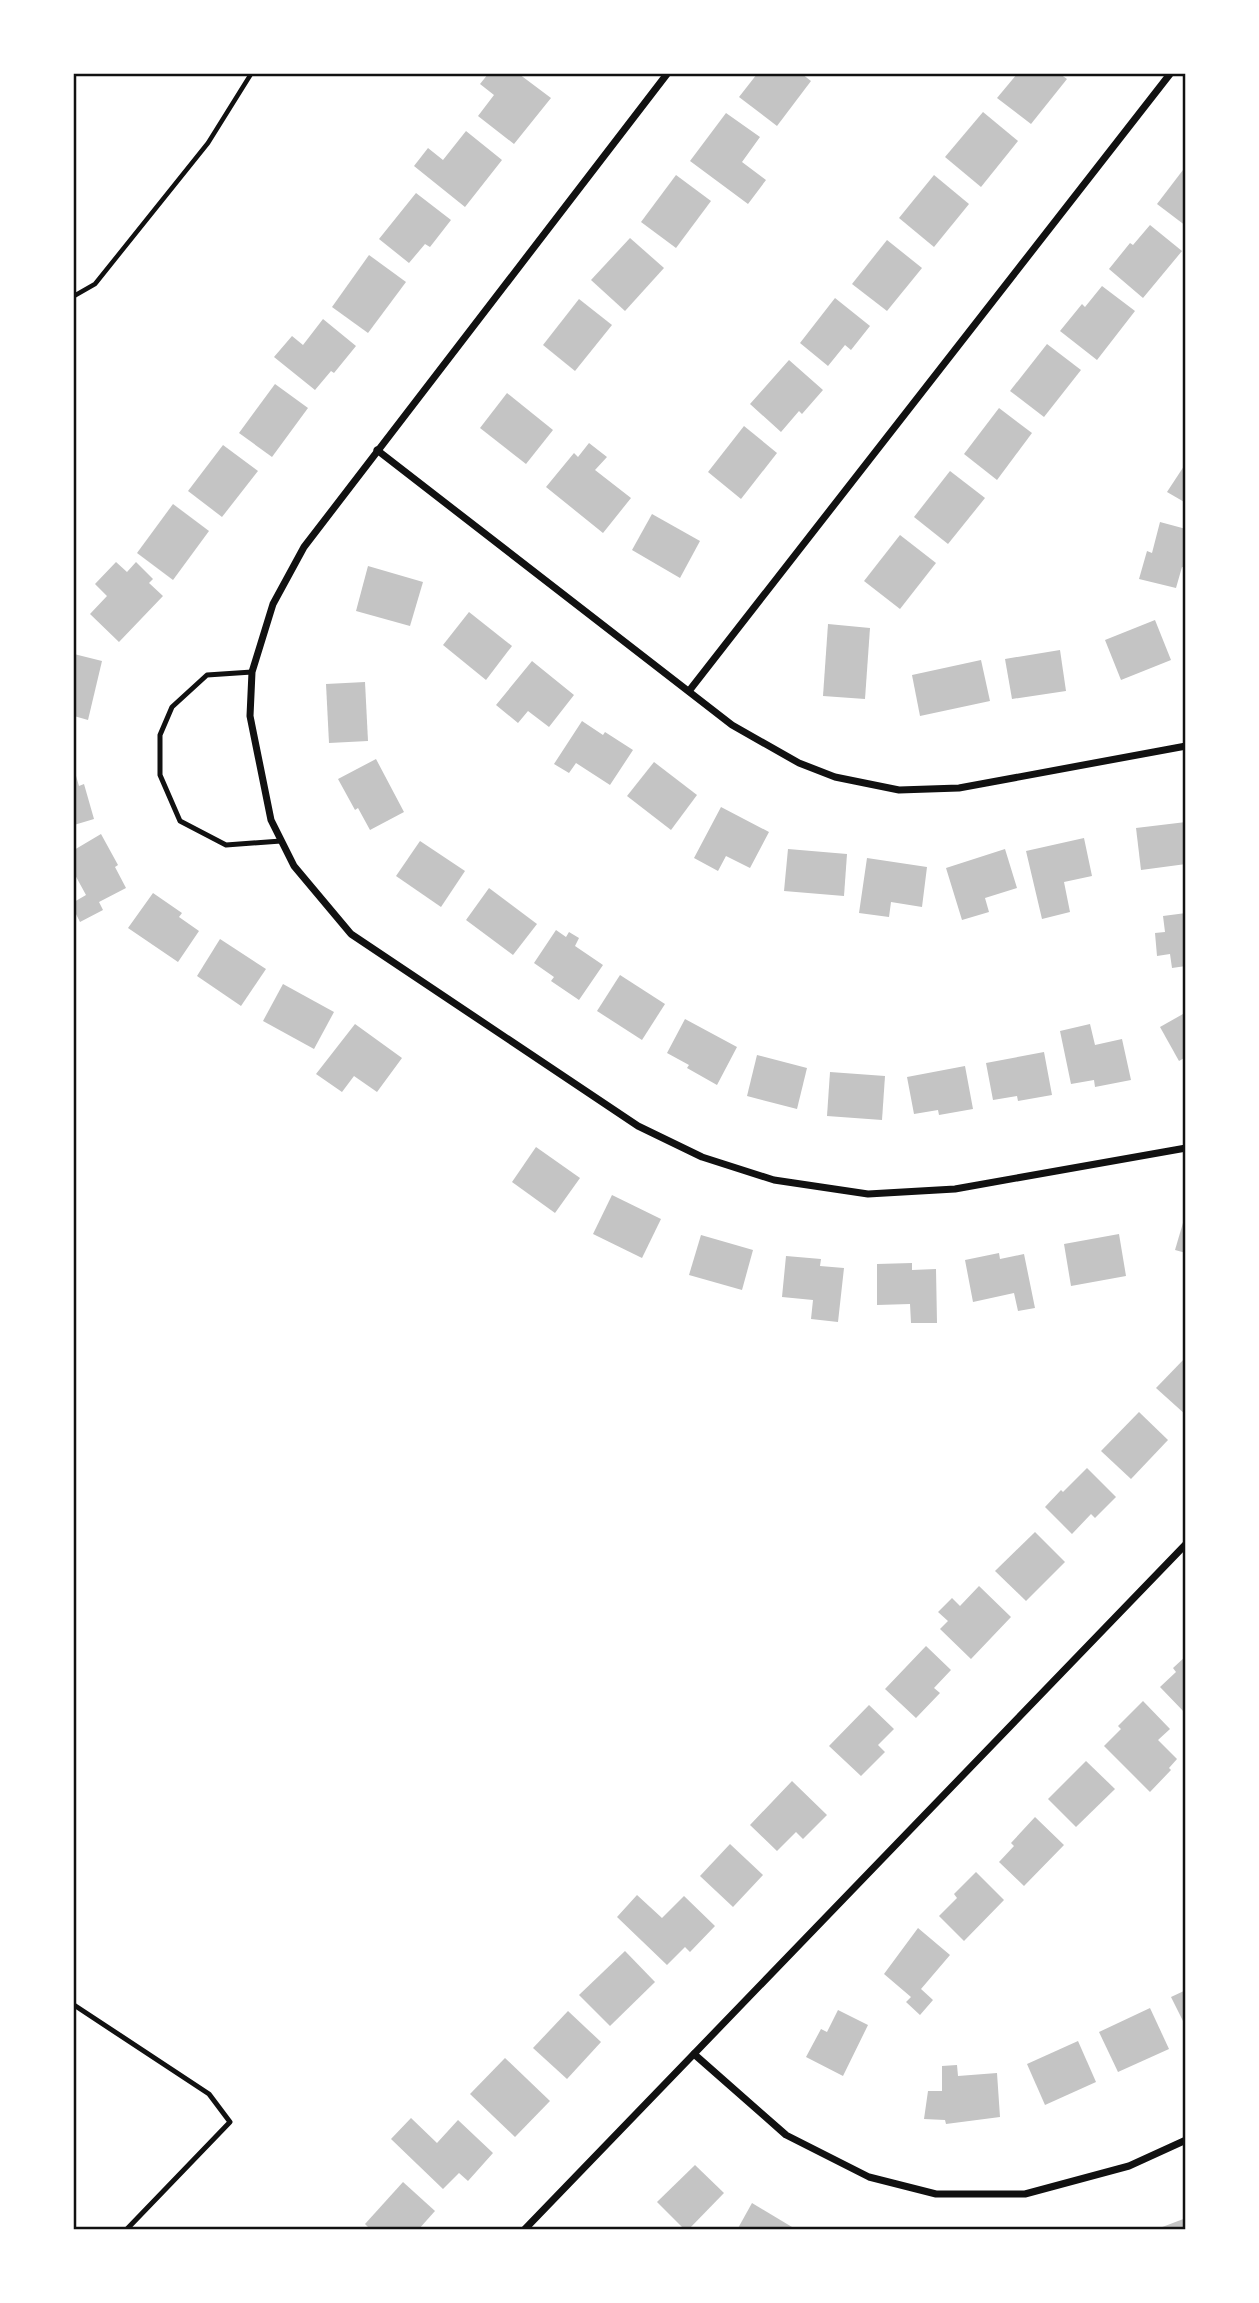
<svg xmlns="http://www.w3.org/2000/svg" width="1259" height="2303" viewBox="0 0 1259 2303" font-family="'Libre Baskerville',serif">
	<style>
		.building { fill: #c4c4c4 }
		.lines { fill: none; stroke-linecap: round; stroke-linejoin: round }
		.path { stroke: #111; stroke-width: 4.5 }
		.service { stroke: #111; stroke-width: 5 }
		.minor { stroke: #111; stroke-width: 7 }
		.neatline { fill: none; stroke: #111; stroke-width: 2.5 }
	</style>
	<rect width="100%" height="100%" fill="#fff"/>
	<g class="building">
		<polygon points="488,74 519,74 551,98 514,144 478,116 494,95 480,84"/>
		<polygon points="757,74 802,74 811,81 777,126 739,97"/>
		<polygon points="1017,74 1060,74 1067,79 1031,124 997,98"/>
		<polygon points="983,112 1018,141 981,187 945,157"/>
		<polygon points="726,113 760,137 742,162 766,180 748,204 690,161"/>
		<polygon points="466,131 502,160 465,207 414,166 428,148 443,160"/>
		<polygon points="1186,166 1186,226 1157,204"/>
		<polygon points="676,175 711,201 676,248 641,222"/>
		<polygon points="934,175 969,204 934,247 899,218"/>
		<polygon points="416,193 451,220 430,247 425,244 409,263 379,239"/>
		<polygon points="1150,225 1182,251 1143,298 1109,269 1130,243 1133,245"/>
		<polygon points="630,238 664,268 625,311 591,280"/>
		<polygon points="887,240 922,268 887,311 852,284"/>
		<polygon points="369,255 406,282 368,333 332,307"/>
		<polygon points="1102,286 1135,311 1097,360 1060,331 1082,304 1085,307"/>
		<polygon points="835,298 870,326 851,350 845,345 828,366 800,343"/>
		<polygon points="579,299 612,325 575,371 543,345"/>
		<polygon points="323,319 356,346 334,373 331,371 315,390 274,357 292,336 303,345"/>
		<polygon points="1047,344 1081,370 1044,417 1010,391"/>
		<polygon points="789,360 823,390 802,414 799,411 781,432 750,404"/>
		<polygon points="275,384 308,408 272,457 239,433"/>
		<polygon points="507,393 553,430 526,464 480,428"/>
		<polygon points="999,408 1032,433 997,480 964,454"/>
		<polygon points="744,426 777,453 741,499 708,472"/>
		<polygon points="589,443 607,457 595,470 631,498 603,533 546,487 574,453 578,457"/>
		<polygon points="223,445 258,471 222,517 188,491"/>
		<polygon points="1186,463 1186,503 1167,492"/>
		<polygon points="950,471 985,498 948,544 914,517"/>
		<polygon points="173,504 209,531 173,580 137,553"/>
		<polygon points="652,514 700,541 680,578 632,550"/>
		<polygon points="1160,522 1186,529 1186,568 1182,567 1176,588 1139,579 1147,551 1152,553"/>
		<polygon points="900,535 936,563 900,609 864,581"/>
		<polygon points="116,562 127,572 136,562 153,579 149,583 163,596 119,642 90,614 107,596 95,584"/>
		<polygon points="368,566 423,582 410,626 356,611"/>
		<polygon points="469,612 512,646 486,680 443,645"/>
		<polygon points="1155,620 1171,660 1121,680 1105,640"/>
		<polygon points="828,624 870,628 865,699 823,696"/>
		<polygon points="1060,650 1066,691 1012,699 1005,659"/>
		<polygon points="74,654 102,661 88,720 74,716"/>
		<polygon points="981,660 990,701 920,716 912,675"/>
		<polygon points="532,661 574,695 549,727 528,711 518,723 496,705"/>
		<polygon points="365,682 368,741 329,743 326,684"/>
		<polygon points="582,721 603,735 605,732 633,750 610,785 576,763 569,773 554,764"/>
		<polygon points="376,759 404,812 370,830 358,808 355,810 338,779"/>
		<polygon points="654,762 697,795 671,830 627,796"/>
		<polygon points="74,769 79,786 84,784 94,819 74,825"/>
		<polygon points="721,807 769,832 750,868 726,856 718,871 694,858"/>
		<polygon points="1186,822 1186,864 1141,870 1136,828"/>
		<polygon points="101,834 118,865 115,867 126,888 99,902 103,910 80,922 74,910 74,902 86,895 74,873 74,850"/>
		<polygon points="1084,838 1092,876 1064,882 1070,912 1042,919 1026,851"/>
		<polygon points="420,841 465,871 441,907 396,876"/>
		<polygon points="788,849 847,854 844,896 784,891"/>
		<polygon points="1005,849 1017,888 985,898 989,912 962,920 946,868"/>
		<polygon points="867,858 927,867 922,907 891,902 889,917 859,913"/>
		<polygon points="489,888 537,924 513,955 466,920"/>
		<polygon points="153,893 182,913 179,917 199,931 178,962 128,928"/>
		<polygon points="1186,913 1186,966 1172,968 1170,954 1157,956 1155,933 1165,932 1163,916"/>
		<polygon points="556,930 566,937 569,932 579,938 575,946 603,965 579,1000 551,981 554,977 534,963"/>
		<polygon points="220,939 266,969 241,1006 197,976"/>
		<polygon points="620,975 665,1004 642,1040 597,1011"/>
		<polygon points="283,984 334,1012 314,1049 263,1021"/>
		<polygon points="1183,1014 1186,1018 1186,1057 1179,1061 1160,1027"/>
		<polygon points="685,1019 737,1047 717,1085 687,1068 689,1065 667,1053"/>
		<polygon points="355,1024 402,1058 377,1092 354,1076 342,1092 316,1074"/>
		<polygon points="1090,1024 1095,1045 1122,1039 1131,1080 1095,1087 1094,1080 1071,1084 1060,1031"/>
		<polygon points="1044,1052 1052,1095 1018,1101 1017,1096 993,1100 986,1063"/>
		<polygon points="757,1055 807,1068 797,1109 747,1096"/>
		<polygon points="965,1066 973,1109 939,1115 938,1110 914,1114 907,1077"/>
		<polygon points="830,1072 885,1076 882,1120 827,1116"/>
		<polygon points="536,1147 580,1178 555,1213 512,1182"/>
		<polygon points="612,1195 661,1219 642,1258 593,1234"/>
		<polygon points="1185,1216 1186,1216 1186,1253 1175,1250"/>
		<polygon points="1119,1234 1126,1276 1071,1286 1064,1244"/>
		<polygon points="701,1235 753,1250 742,1290 689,1275"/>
		<polygon points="999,1253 1000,1259 1024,1254 1035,1308 1018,1311 1014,1293 973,1302 965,1260"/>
		<polygon points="786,1256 821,1259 820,1266 844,1268 838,1322 811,1319 813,1300 782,1297"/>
		<polygon points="912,1263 912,1270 936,1269 937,1323 911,1323 910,1304 877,1305 877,1264"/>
		<polygon points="1186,1357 1186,1415 1156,1388"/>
		<polygon points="1139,1412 1168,1440 1131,1479 1101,1451"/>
		<polygon points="1087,1468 1116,1497 1095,1518 1091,1514 1072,1534 1045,1507 1061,1490 1063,1492"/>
		<polygon points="1035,1532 1065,1562 1026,1601 995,1571"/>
		<polygon points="979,1586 1011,1617 971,1659 940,1629 948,1621 938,1612 952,1598 960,1606"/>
		<polygon points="926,1646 951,1670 934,1688 940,1693 916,1718 885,1689"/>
		<polygon points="1186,1656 1186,1714 1160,1687 1176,1672 1173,1668"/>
		<polygon points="1143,1701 1170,1729 1158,1740 1177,1759 1169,1768 1171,1770 1150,1792 1104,1746 1121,1729 1118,1726"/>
		<polygon points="869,1705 894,1729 878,1745 885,1752 861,1776 829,1746"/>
		<polygon points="1086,1761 1115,1789 1076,1827 1048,1799"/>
		<polygon points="792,1781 827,1815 803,1839 796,1832 777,1851 750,1825"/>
		<polygon points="1035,1817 1064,1845 1024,1886 999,1862 1014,1846 1011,1843"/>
		<polygon points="730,1844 763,1875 733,1907 700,1876"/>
		<polygon points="976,1872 1004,1900 964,1941 939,1916 957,1898 954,1894"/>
		<polygon points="637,1895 662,1918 684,1896 715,1926 690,1952 685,1947 667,1965 617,1917"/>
		<polygon points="918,1928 950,1955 921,1989 933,2000 920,2015 906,2002 911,1997 884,1974"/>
		<polygon points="625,1951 655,1982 610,2026 579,1995"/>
		<polygon points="1186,1990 1186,2027 1171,1997"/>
		<polygon points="1150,2008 1169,2049 1118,2072 1099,2032"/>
		<polygon points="838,2010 868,2025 843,2076 806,2057 821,2029 827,2032"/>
		<polygon points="568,2011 601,2042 567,2079 533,2048"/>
		<polygon points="1078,2041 1096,2082 1045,2105 1027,2064"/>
		<polygon points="505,2058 550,2101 515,2137 470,2094"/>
		<polygon points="957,2065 958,2076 997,2073 1000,2117 946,2124 945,2120 924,2119 928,2091 942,2091 942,2066"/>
		<polygon points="411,2118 437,2143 458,2120 493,2153 468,2181 459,2173 443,2189 391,2139"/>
		<polygon points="695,2165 724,2193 688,2230 685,2230 657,2202"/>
		<polygon points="403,2182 435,2211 418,2230 371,2230 365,2224"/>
		<polygon points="752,2203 797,2230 737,2230"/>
		<polygon points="1186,2218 1186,2230 1157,2230 1157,2229"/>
	</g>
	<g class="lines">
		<polyline class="path" points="74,296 95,284 208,143 251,74"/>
		<g class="service">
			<polyline points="252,672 207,675 172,707 160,735 160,775 180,821 226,845 281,841"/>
			<polyline points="74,2005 209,2094 230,2122 126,2230"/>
		</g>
		<g class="minor">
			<polyline points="667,74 304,547 273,604 252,672 250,716 271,820 294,866 351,934 638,1126 702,1157 774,1180 868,1194 955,1189 1186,1148"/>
			<polyline points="377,450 732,725 799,763 835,777 899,790 959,788 1186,746"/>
			<polyline points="689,691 1170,74"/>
			<polyline points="694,2054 786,2135 869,2177 936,2194 1025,2194 1129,2166 1186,2140"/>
			<polyline points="524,2230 1186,1544"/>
		</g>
	</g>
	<rect width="1259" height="2303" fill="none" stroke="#ffffff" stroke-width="150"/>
	<rect x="75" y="75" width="1109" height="2153" class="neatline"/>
</svg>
